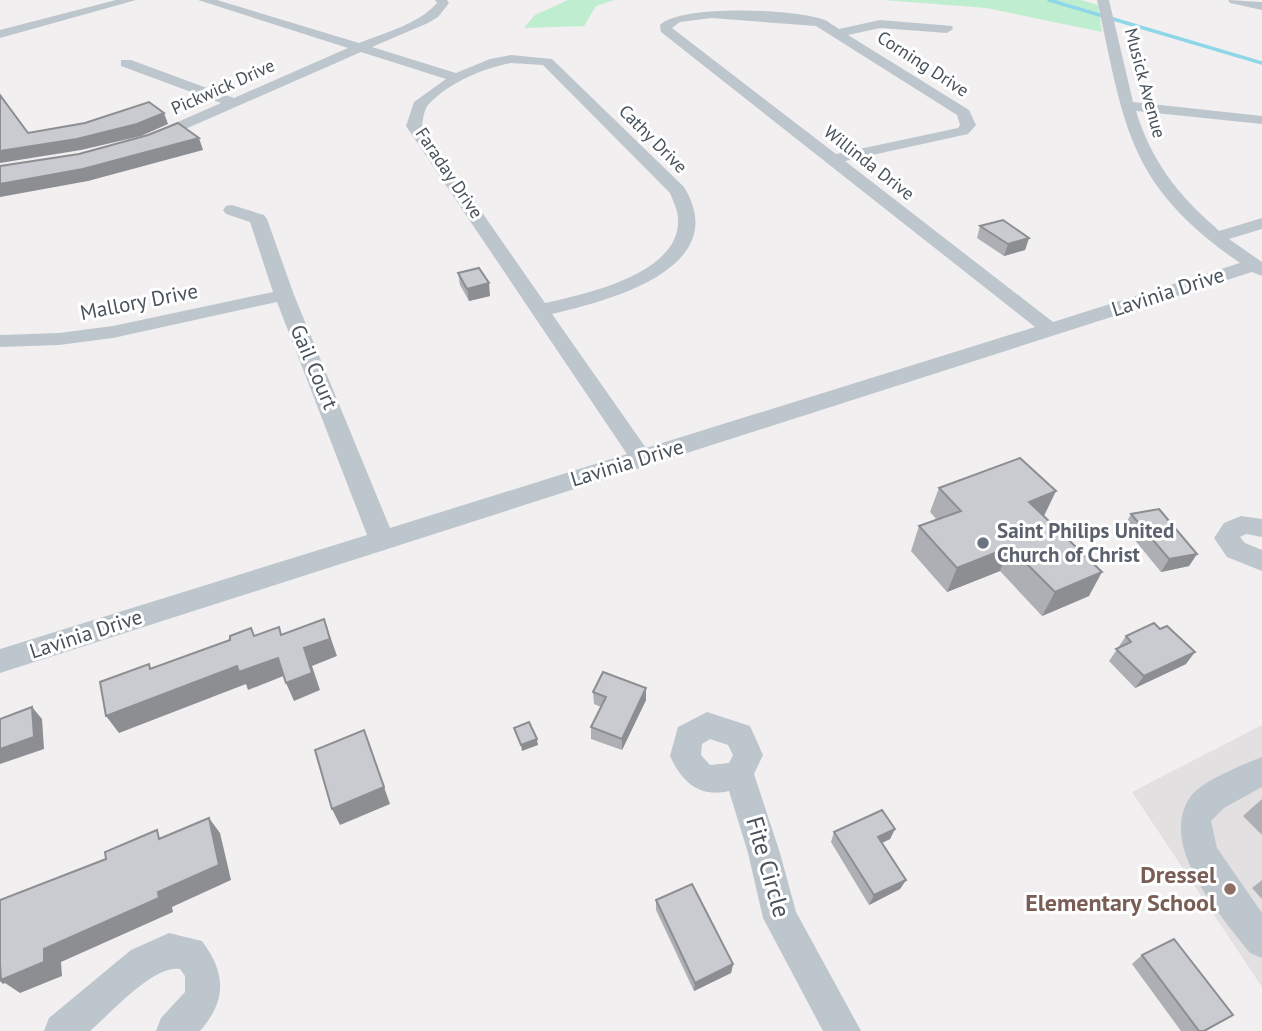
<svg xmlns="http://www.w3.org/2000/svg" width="1262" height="1031" viewBox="0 0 1262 1031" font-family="'PT Sans',sans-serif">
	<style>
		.education { fill: #e2e0e0 }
		.green { fill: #bfedd0 }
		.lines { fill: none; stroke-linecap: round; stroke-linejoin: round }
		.stream { stroke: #8ed7e8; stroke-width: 3.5 }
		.minor { fill: #bec6cd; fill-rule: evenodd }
		.wall { fill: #adafb4 }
		.shaded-wall { fill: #8d8e92 }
		.building { fill: #c9cbd1; stroke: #8d8e92; stroke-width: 2 }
		.worship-dot { fill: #6b7280; stroke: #fff; stroke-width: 2.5 }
		.education-dot { fill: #8d6e63; stroke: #fff; stroke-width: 2.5 }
		.labels { text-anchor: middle; stroke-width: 6; stroke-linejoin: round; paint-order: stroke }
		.far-street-label { font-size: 18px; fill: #48525b; stroke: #fff }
		.street-label { font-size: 21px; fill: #48525b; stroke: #fff }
		.worship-label { font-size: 21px; font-weight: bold; fill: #5b616d; stroke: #fff; text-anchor: start }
		.near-street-label { font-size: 24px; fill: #48525b; stroke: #fff }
		.near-education-label { font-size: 24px; font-weight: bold; fill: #785e54; stroke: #fff; text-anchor: end }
	</style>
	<rect width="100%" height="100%" fill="#f1efef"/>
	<polygon class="education" points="1262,725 1262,987 1132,792"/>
	<g class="green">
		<polygon points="568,0 614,0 596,6 584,26 524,28 535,15"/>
		<polygon points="884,0 1081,0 1098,5 1102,32 986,8"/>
	</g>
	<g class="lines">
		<polyline class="stream" points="1049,0 1262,63"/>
		<g class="minor">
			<polygon points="116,0 136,0 0,38 0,30"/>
			<path d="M198,0h19l142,43c25,-10 60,-19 78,-40l-2,-3h12l2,3 -11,14 -10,6 -56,24 84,26 34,-14 21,-4 41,4 132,128c50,82 -77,114 -132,127l94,134 389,-121 -374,-295 -1,-7c21,-21 137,-16 165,-5 4,2 9,6 14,9l41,-9 72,6 1,3 -6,4 -67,-5 -32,7 121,75 7,15 -8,9 -123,27 208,161 187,-59c-114,-79 -115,-137 -143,-263h12l24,102 129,14v8l-126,-13c15,49 41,83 79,116l4,4 43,-13v11l-33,10 33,23v14l-10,-4 -1252,401v-24l367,-114 -90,-233 -164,36 -54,7 -59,2v-12l59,-2 54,-7 160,-34 -23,-70 -24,-8 -3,-4 3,-4 6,-1 32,10 3,4 27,76 96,233 237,-74 -221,-328 8,-24 32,-23 -85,-27 -203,89h-10l-3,-3 3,-3 73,-32 -100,-37v-6h10l103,38 114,-50zM711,18l105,8 141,89 3,10 -2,3 -122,26 -164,-126 8,-6zM511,63l32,2 127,128c3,8 8,17 8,26 3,55 -93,75 -133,84l-123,-177c1,-7 2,-16 6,-21 20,-22 55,-37 83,-42z"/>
			<polygon points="1228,0 1262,2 1262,10 1230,3"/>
			<polygon points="1241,516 1262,519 1262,537 1246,534 1240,537 1245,543 1262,550 1262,571 1227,557 1214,538 1224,523"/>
			<path d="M707,712l43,14 13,29 -9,19 26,79 16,59 65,119h-38l-60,-113 -15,-65 -19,-62c-30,7 -47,-9 -59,-35l8,-29zM710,739l18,6 5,10 -4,8 -19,2 -9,-10 1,-11z"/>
			<path d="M1262,757v30l-38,21 -13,13 6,27 45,65v45l-12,-5c-29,-37 -94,-108 -59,-157 11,-15 53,-32 71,-39z"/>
			<path d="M169,933l33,8c24,32 25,59 -2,90h-44l5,-13 24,-26v-16l-5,-7c-27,-4 -69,44 -90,62h-46l5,-13 82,-68z"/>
		</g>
	</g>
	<g class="wall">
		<polygon points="980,226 1029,238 1025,250 1004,256 977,238"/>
		<polygon points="458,273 490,296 469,301 460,285"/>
		<polygon points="939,488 1044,516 1089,596 1042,616 1000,571 947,592 911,551 919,526 937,520 930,512"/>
		<polygon points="1131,514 1197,554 1189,566 1161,572 1124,527"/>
		<polygon points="1160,629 1186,664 1135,688 1109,661 1126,636"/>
		<polygon points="646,688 646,700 622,750 591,739 591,727 601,707 594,704 593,692"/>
		<polygon points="1262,799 1262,835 1243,816"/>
		<polygon points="895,829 890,839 882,843 906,880 900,889 869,905 831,842 834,832"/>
		<polygon points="1262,880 1262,899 1252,888"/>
		<polygon points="656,900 733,964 731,973 694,991 656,910"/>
		<polygon points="1142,955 1233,1015 1206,1031 1181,1031 1132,964"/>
	</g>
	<g class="shaded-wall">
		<polygon points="164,113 168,124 141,136 81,150 0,163 0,151"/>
		<polygon points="199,138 203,150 88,181 0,197 0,184"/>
		<polygon points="1029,238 1025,250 1004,256 1008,244"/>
		<polygon points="489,283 490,296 469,301 467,289"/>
		<polygon points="1056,491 1044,516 1029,502"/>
		<polygon points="1010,547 1000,571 947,592 957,568"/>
		<polygon points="1197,554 1189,566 1161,572 1169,559"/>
		<polygon points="1102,572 1089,596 1042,616 1055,592"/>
		<polygon points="324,619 337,656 312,666 320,690 294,701 286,683 304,648"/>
		<polygon points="1195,652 1186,664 1135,688 1144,676"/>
		<polygon points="278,658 286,675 248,690 246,684 119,733 106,716 237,666"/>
		<polygon points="646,688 646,700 622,750 622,739"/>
		<polygon points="32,707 42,719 44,749 0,764 0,749"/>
		<polygon points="364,730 390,804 340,825 332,809"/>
		<polygon points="537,739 538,745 522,751 521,745"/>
		<polygon points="209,818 220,833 231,880 172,907 173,912 61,962 62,976 20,993 5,983 3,984 0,981 0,964 44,949 158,892"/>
		<polygon points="895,829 890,839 873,847 878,837"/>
		<polygon points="906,880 900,889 869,905 874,895"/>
		<polygon points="733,964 731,973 694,991 695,983"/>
	</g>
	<g class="building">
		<polygon points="0,95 28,133 85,123 149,102 164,113 137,124 77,139 0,151"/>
		<polygon points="178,123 199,138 83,169 0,184 0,166 79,154 148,135"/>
		<polygon points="1003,220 1029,238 1008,244 980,226"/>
		<polygon points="479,268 489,283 467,289 458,273"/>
		<polygon points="1020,458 1056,491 1029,502 1102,572 1055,592 1010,547 957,568 919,526 961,511 939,488"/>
		<polygon points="1159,509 1197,554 1169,559 1131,514"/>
		<polygon points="324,619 330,639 304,648 312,673 286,683 278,658 239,672 237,666 106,716 100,682 149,664 150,669 230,640 230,636 251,628 254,636 279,627 281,635"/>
		<polygon points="1154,623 1160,629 1167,626 1195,652 1144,676 1116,649 1131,642 1126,636"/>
		<polygon points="603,672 646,688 622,739 591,727 606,697 593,692"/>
		<polygon points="32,707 34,737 0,749 0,719"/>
		<polygon points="529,722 537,739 521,745 514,728"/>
		<polygon points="364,730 384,787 332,809 315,750"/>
		<polygon points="882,810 895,829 878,837 906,880 874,895 834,832"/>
		<polygon points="209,818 219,865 158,892 159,898 44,949 44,962 1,980 0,964 0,900 106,859 105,852 157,830 159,839"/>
		<polygon points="692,884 733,964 695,983 656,900"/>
		<polygon points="1174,939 1233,1015 1204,1031 1199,1031 1142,955"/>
	</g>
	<circle class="worship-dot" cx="983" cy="543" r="7"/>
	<circle class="education-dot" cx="1230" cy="889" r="7"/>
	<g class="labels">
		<g class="far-street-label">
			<text transform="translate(923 64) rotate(33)" y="6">Corning Drive</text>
			<text transform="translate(1145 83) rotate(75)" y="6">Musick Avenue</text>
			<text transform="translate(223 87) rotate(-24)" y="6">Pickwick Drive</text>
			<text transform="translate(653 139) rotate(45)" y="6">Cathy Drive</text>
			<text transform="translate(869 163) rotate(38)" y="6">Willinda Drive</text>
			<text transform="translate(449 173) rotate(56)" y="6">Faraday Drive</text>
		</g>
		<g class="street-label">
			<text transform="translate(1168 292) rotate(-18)" y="7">Lavinia Drive</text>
			<text transform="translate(139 302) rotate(-11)" y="7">Mallory Drive</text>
			<text transform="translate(314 367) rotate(67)" y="7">Gail Court</text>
			<text transform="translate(627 463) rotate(-17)" y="7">Lavinia Drive</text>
			<text transform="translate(86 634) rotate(-18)" y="7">Lavinia Drive</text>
		</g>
		<g class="worship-label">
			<text x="997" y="538">Saint Philips United<tspan x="997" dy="24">Church of Christ</tspan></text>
		</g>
		<g class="near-street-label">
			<text transform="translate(768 867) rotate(74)" y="8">Fite Circle</text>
		</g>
		<g class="near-education-label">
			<text x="1216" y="883">Dressel<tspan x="1216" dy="28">Elementary School</tspan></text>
		</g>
	</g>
</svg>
